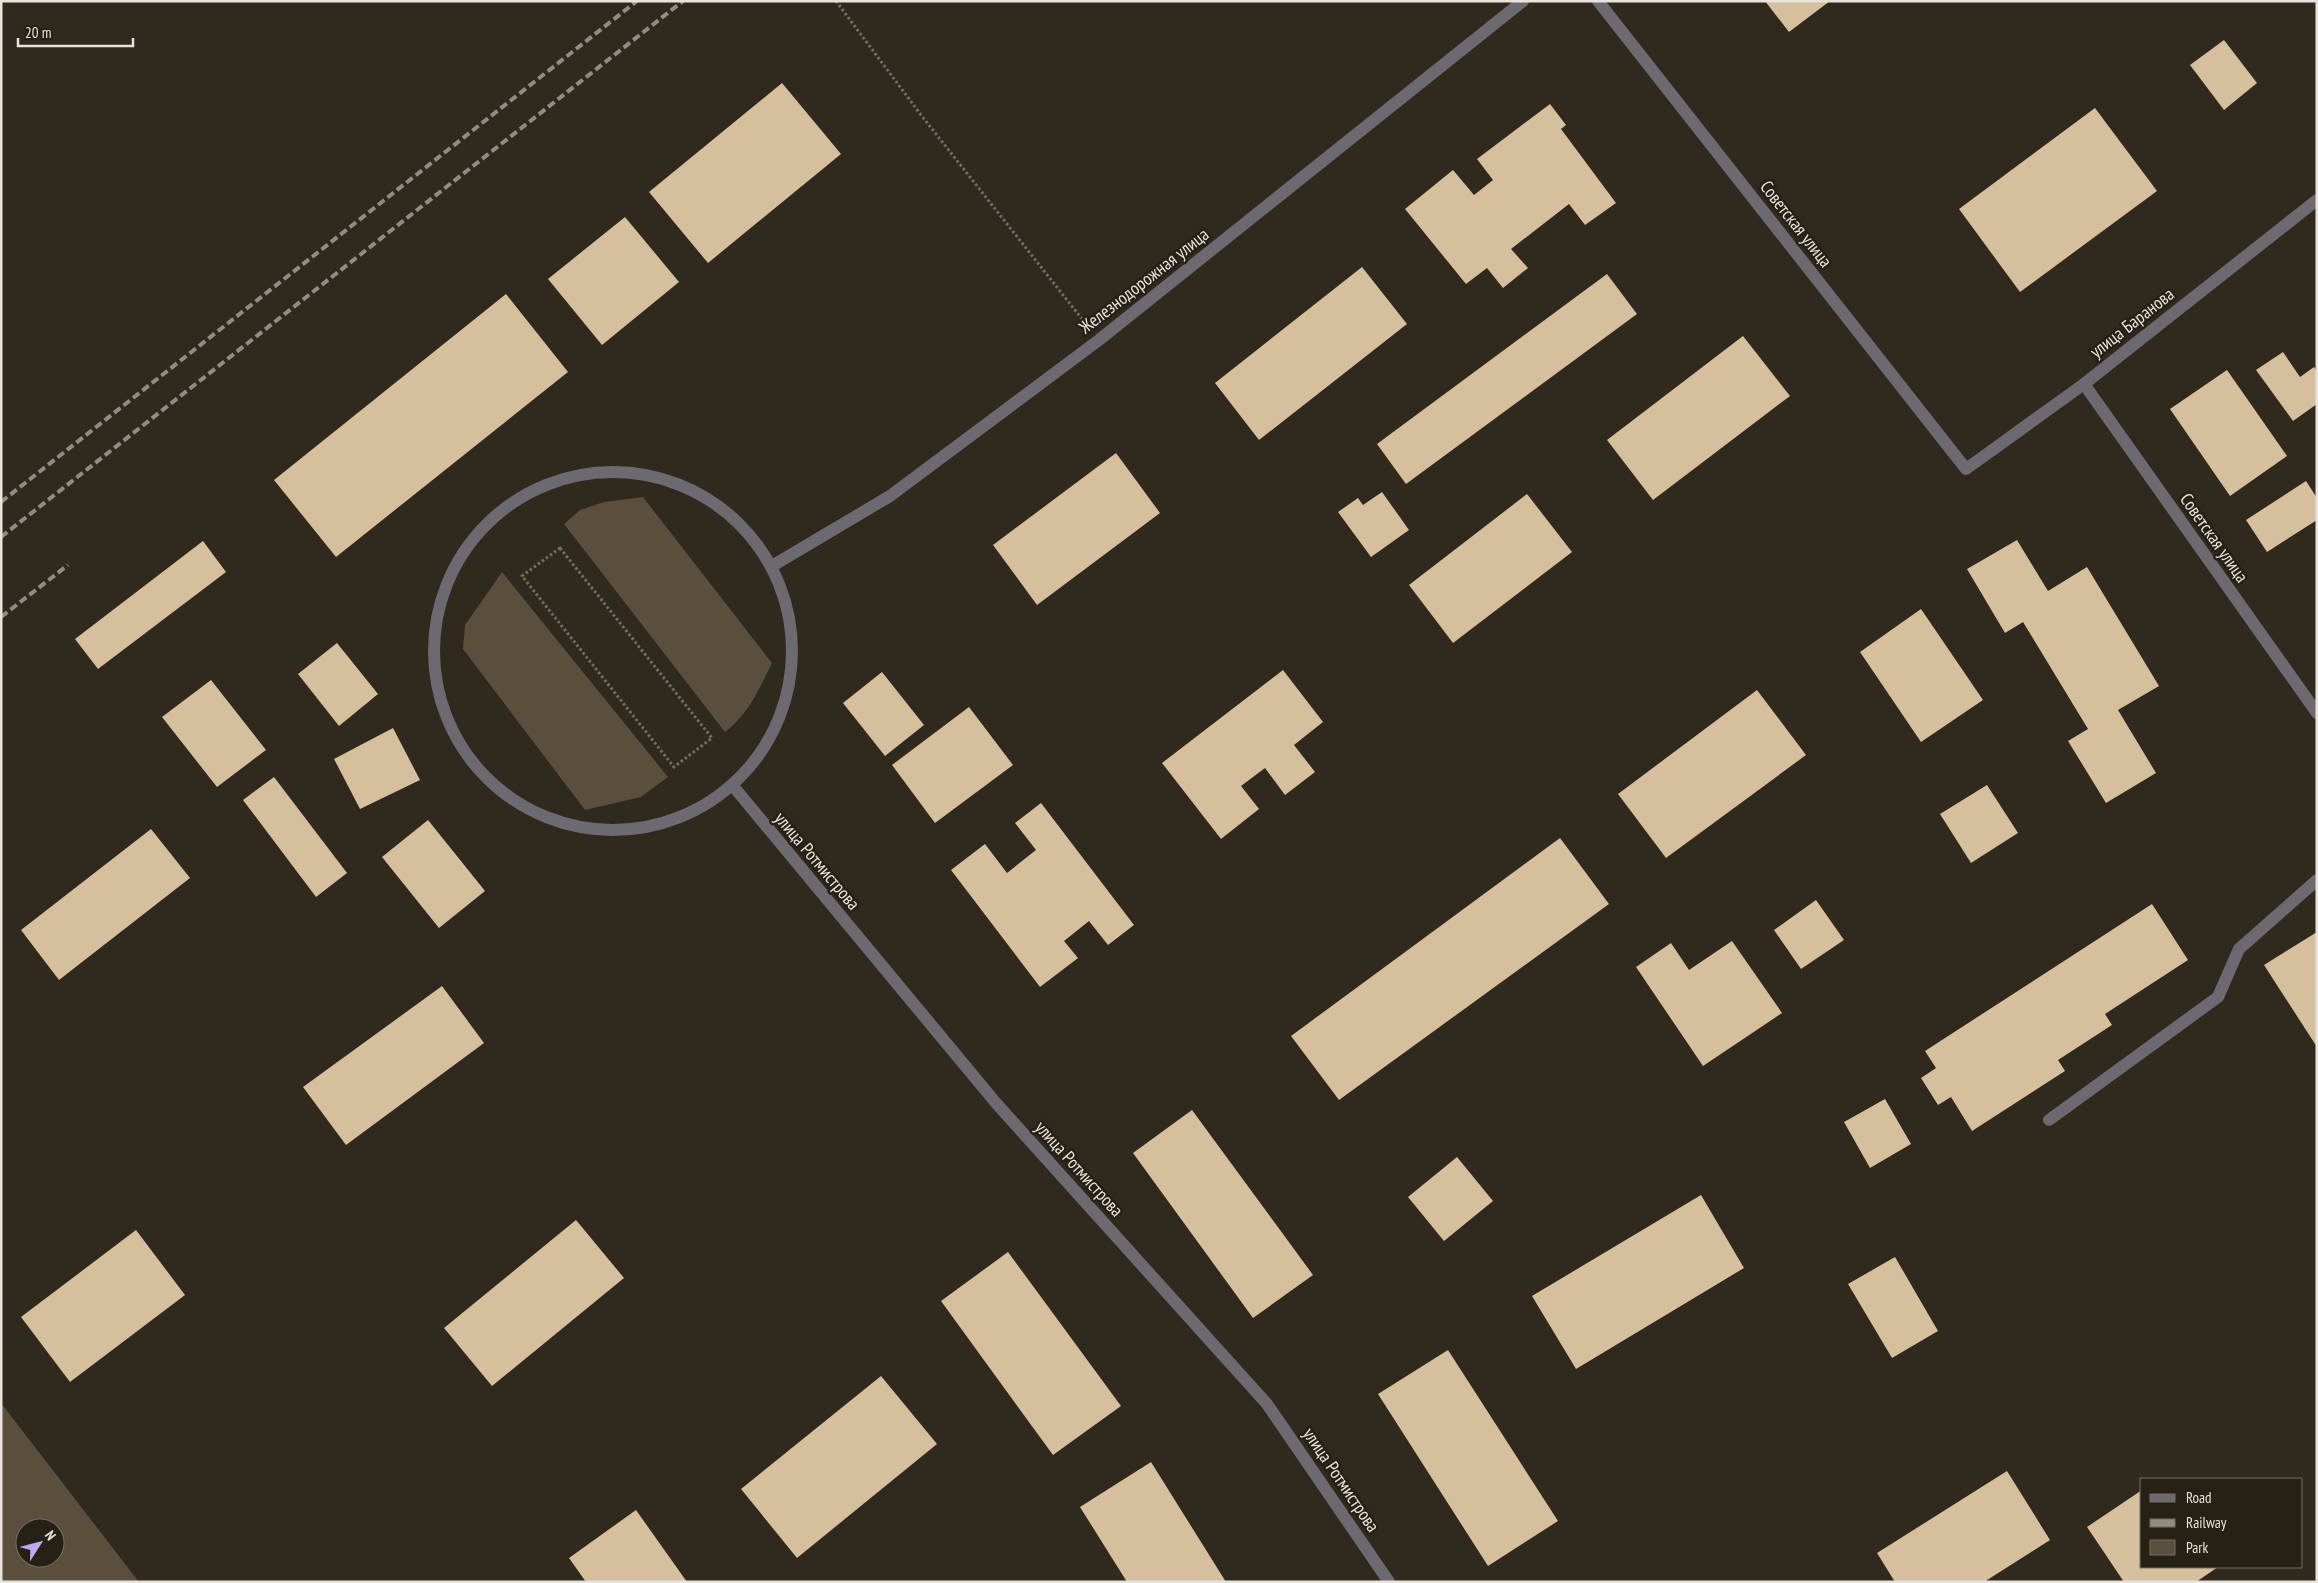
<svg xmlns="http://www.w3.org/2000/svg" width="2318" height="1583" viewBox="0 0 2318 1583" font-family="'PT Sans Narrow',sans-serif">
	<style>
		.green { fill: #5a4e3c; fill-rule: evenodd }
		.building { fill: #d5bf9c }
		.lines { fill: none; stroke-linecap: round; stroke-linejoin: round }
		.path { stroke: #746d64; stroke-width: 3; stroke-dasharray: 2.5 2.5; stroke-linecap: butt }
		.service { stroke: #6c6a70; stroke-width: 12 }
		.minor { stroke: #6c6a70; stroke-width: 12 }
		.rail { stroke: #918b82; stroke-width: 4; stroke-dasharray: 8 4; stroke-linecap: butt }
		.labels { text-anchor: middle; stroke-width: 5; stroke-linejoin: round; paint-order: stroke }
		.street-label { font-size: 18px; fill: #e8e3dc; stroke: #262015 }
	</style>
	<rect width="100%" height="100%" fill="#30291e"/>
	<g class="green">
		<path d="M643,497l129,166c-13,26 -23,51 -47,69l-161,-208 16,-14 24,-8z"/>
		<polygon points="502,572 668,777 641,797 585,810 463,649 465,625"/>
		<path d="M1,1403l138,179h-138zM25,1528h30v30h-30z"/>
	</g>
	<g class="building">
		<polygon points="1765,1 1830,1 1789,32"/>
		<polygon points="2224,40 2257,83 2224,110 2190,65"/>
		<polygon points="782,83 841,154 708,263 649,192"/>
		<polygon points="1550,104 1566,125 1561,129 1616,203 1585,225 1569,204 1511,249 1528,268 1503,288 1487,268 1466,284 1405,209 1453,170 1474,195 1493,180 1477,159"/>
		<polygon points="2095,108 2157,191 2020,292 1959,209"/>
		<polygon points="625,217 679,282 602,345 548,279"/>
		<polygon points="1362,267 1407,324 1259,440 1215,383"/>
		<polygon points="1607,274 1637,314 1406,484 1377,444"/>
		<polygon points="506,294 568,372 336,557 274,480"/>
		<polygon points="1743,336 1790,396 1653,500 1607,440"/>
		<polygon points="2283,352 2300,377 2314,367 2317,371 2317,404 2293,421 2256,370"/>
		<polygon points="2227,370 2287,456 2230,496 2170,409"/>
		<polygon points="1116,453 1160,513 1037,605 993,545"/>
		<polygon points="2306,481 2317,498 2317,520 2267,552 2246,520"/>
		<polygon points="1382,492 1409,530 1371,557 1338,512 1358,498 1363,505"/>
		<polygon points="1527,494 1572,552 1453,643 1409,585"/>
		<polygon points="2017,540 2048,591 2087,567 2159,686 2118,710 2156,773 2106,803 2068,741 2088,729 2023,622 2005,633 1967,569"/>
		<polygon points="203,541 226,572 98,669 75,639"/>
		<polygon points="1921,609 1983,700 1921,742 1860,652"/>
		<polygon points="337,643 378,694 339,726 298,674"/>
		<polygon points="1283,670 1323,722 1294,745 1315,772 1285,795 1265,768 1241,786 1259,809 1221,839 1162,763"/>
		<polygon points="882,672 924,725 885,756 843,703"/>
		<polygon points="211,680 266,750 217,787 162,717"/>
		<polygon points="1757,690 1806,755 1666,858 1618,794"/>
		<polygon points="969,707 1013,765 935,823 892,765"/>
		<polygon points="393,728 420,780 360,809 334,759"/>
		<polygon points="274,777 347,873 316,897 243,800"/>
		<polygon points="1987,785 2018,833 1971,863 1940,814"/>
		<polygon points="1041,803 1134,925 1108,945 1089,921 1064,941 1078,958 1040,987 951,870 985,844 1007,873 1036,850 1015,823"/>
		<polygon points="428,820 485,891 439,928 382,857"/>
		<polygon points="151,829 190,878 59,980 21,930"/>
		<polygon points="1560,838 1609,904 1339,1100 1291,1036"/>
		<polygon points="1816,900 1844,940 1801,969 1774,930"/>
		<polygon points="2152,904 2188,960 2105,1014 2112,1025 2058,1060 2065,1071 1972,1131 1951,1097 1938,1105 1921,1078 1936,1068 1925,1051"/>
		<polygon points="2317,932 2317,1047 2264,965"/>
		<polygon points="1732,941 1782,1013 1703,1066 1636,967 1671,943 1689,970"/>
		<polygon points="442,986 484,1043 346,1145 303,1087"/>
		<polygon points="1885,1099 1911,1144 1870,1168 1844,1122"/>
		<polygon points="1192,1110 1313,1275 1253,1318 1133,1153"/>
		<polygon points="1457,1157 1493,1201 1444,1241 1408,1197"/>
		<polygon points="1701,1195 1744,1268 1576,1369 1532,1296"/>
		<polygon points="576,1220 624,1278 492,1386 444,1328"/>
		<polygon points="136,1230 185,1295 70,1382 21,1317"/>
		<polygon points="1008,1252 1121,1406 1053,1455 941,1301"/>
		<polygon points="1895,1257 1938,1331 1892,1358 1848,1284"/>
		<polygon points="1448,1350 1558,1521 1488,1566 1378,1394"/>
		<polygon points="881,1376 937,1444 797,1558 741,1489"/>
		<polygon points="1151,1462 1226,1582 1127,1582 1080,1507"/>
		<polygon points="2007,1471 2050,1540 1984,1582 1895,1582 1877,1553"/>
		<polygon points="2142,1490 2142,1567 2218,1567 2196,1582 2124,1582 2087,1527"/>
		<polygon points="636,1510 687,1582 586,1582 569,1558"/>
	</g>
	<g class="lines">
		<g class="path">
			<polyline points="836,1 921,115 1082,319"/>
			<polygon points="560,548 712,738 674,767 522,576"/>
		</g>
		<polyline class="service" points="2049,1120 2218,997 2239,949 2317,880"/>
		<g class="minor">
			<polyline points="1598,1 1966,469 2084,384 2317,200"/>
			<polyline points="2084,384 2317,713"/>
			<circle cx="613" cy="651" r="179"/>
			<polyline points="772,566 890,496 1099,340 1523,1"/>
			<polyline points="733,786 996,1103 1267,1404 1389,1582"/>
		</g>
		<g class="rail">
			<polyline points="1,502 637,1"/>
			<polyline points="1,537 683,1"/>
			<polyline points="1,617 68,565"/>
		</g>
	</g>
	<g class="labels">
		<g class="street-label">
			<text transform="translate(1796 224) rotate(52)" y="6">Советская улица</text>
			<text transform="translate(1144 281) rotate(-38)" y="6">Железнодорожная улица</text>
			<text transform="translate(2132 323) rotate(-38)" y="6">улица Баранова</text>
			<text transform="translate(2214 538) rotate(55)" y="6">Советская улица</text>
			<text transform="translate(817 861) rotate(50)" y="6">улица Ротмистрова</text>
			<text transform="translate(1079 1169) rotate(48)" y="6">улица Ротмистрова</text>
			<text transform="translate(1341 1480) rotate(56)" y="6">улица Ротмистрова</text>
		</g>
	</g>
	<rect width="2318" height="1583" fill="none" stroke="#e8e3dc" stroke-width="5"/>
	<rect x="2140" y="1478" width="162" height="90" fill="#262015" stroke="#746e65"/>
	<rect x="2150" y="1494" width="25" height="8" fill="#6c6a70" stroke="#746e65"/>
	<text x="2186" y="1503" font-size="15" fill="#e8e3dc">Road</text>
	<rect x="2150" y="1519" width="25" height="8" fill="#918b82" stroke="#746e65"/>
	<text x="2186" y="1528" font-size="15" fill="#e8e3dc">Railway</text>
	<rect x="2150" y="1540" width="25" height="15" fill="#5a4e3c" stroke="#746e65"/>
	<text x="2186" y="1553" font-size="15" fill="#e8e3dc">Park</text>
	<g transform="translate(40 1543) rotate(54)"><circle r="24" fill="#262015" stroke="#746e65"/>
	<path d="M0-4L9 19L0 12L-9 19Z" fill="#bfa9f4"/>
	<text y="-8" font-size="14" font-weight="bold" text-anchor="middle" fill="#e8e3dc">N</text>
	</g>
	<path d="M18 38v8h115v-8" fill="none" stroke="#e8e3dc" stroke-width="2.5"/>
	<text x="25" y="38" font-size="15" fill="#e8e3dc" stroke="#262015" stroke-width="4" paint-order="stroke">20 m</text>
</svg>
